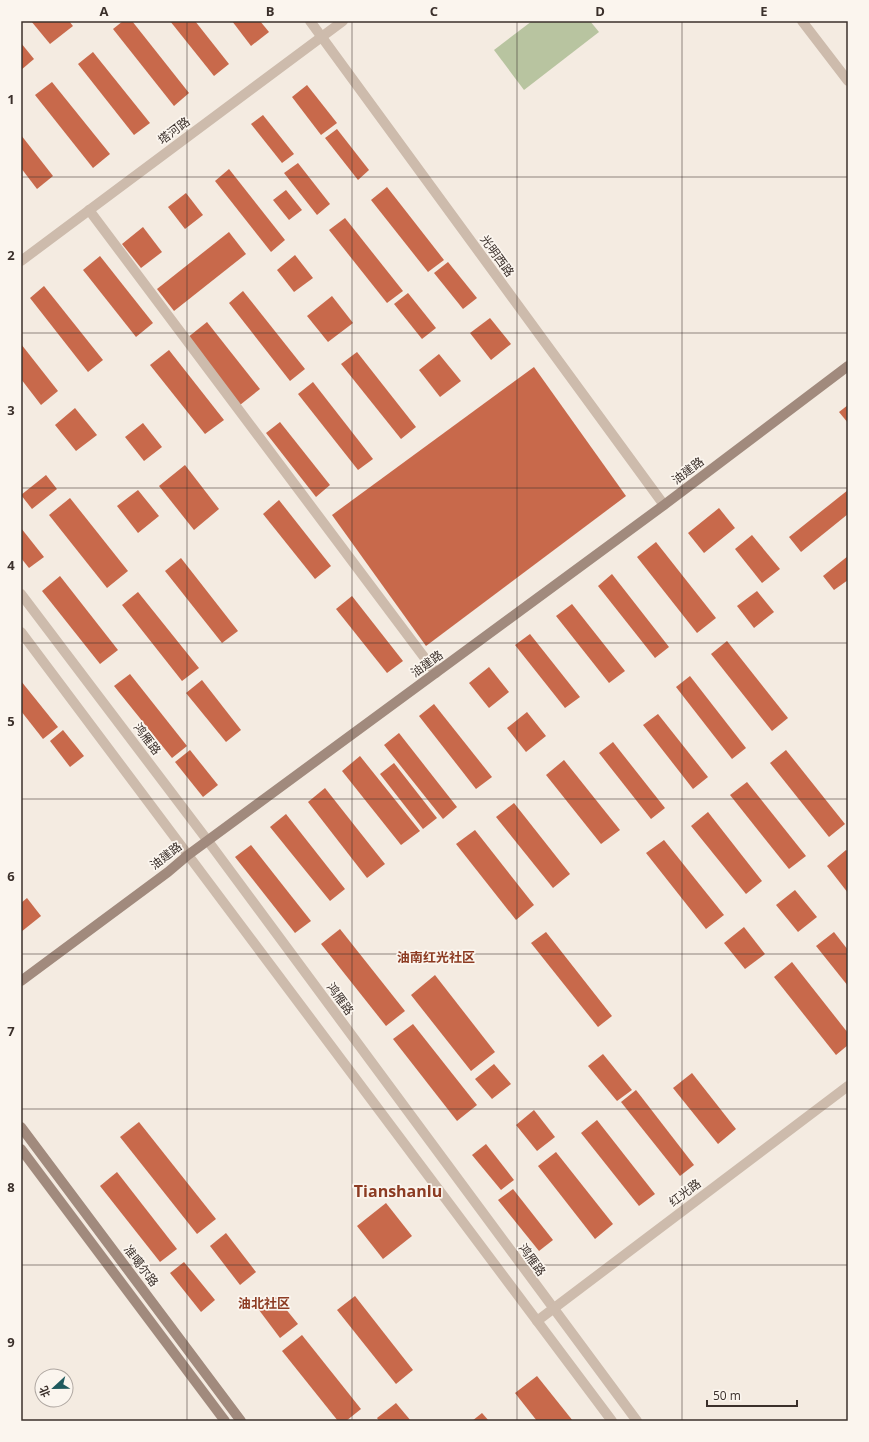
<svg xmlns="http://www.w3.org/2000/svg" width="869" height="1442" viewBox="0 0 869 1442" font-family="'Open Sans','Noto Sans SC',sans-serif">
	<style>
		.pitch { fill: #b8c4a0 }
		.building { fill: #c8694b }
		.lines { fill: none; stroke-linecap: round; stroke-linejoin: round }
		.minor { stroke: #cdbbac; stroke-width: 10 }
		.tertiary { stroke: #cdbbac; stroke-width: 10 }
		.secondary { stroke: #a18a7d; stroke-width: 10 }
		.grid { fill: none; stroke: #3b302b; stroke-width: 1; stroke-opacity: 0.55 }
		.labels { text-anchor: middle; stroke-width: 3.5; stroke-linejoin: round; paint-order: stroke }
		.street-label { font-size: 12px; fill: #3b302b; stroke: #fbf5ee }
		.neighbourhood-label { font-size: 13px; font-weight: bold; fill: #8c3b22; stroke: #fbf5ee }
		.district-label { font-size: 16px; font-weight: bold; fill: #8c3b22; stroke: #fbf5ee }
		.neatline { fill: none; stroke: #3b302b; stroke-width: 1.5 }
		.grid-label { font-size: 13px; text-anchor: middle; font-weight: bold; fill: #3b302b }
	</style>
	<rect width="100%" height="100%" fill="#f4ebe1"/>
	<polygon class="pitch" points="532,21 590,21 599,32 524,90 494,50"/>
	<g class="building">
		<polygon points="31,21 69,21 73,26 50,44"/>
		<polygon points="123,21 132,21 189,93 174,106 113,29"/>
		<polygon points="170,21 195,21 229,64 214,76"/>
		<polygon points="232,21 260,21 269,32 251,46"/>
		<polygon points="21,43 34,59 21,70"/>
		<polygon points="93,52 150,123 134,135 78,64"/>
		<polygon points="52,82 110,154 93,168 35,95"/>
		<polygon points="307,85 337,123 321,135 292,97"/>
		<polygon points="263,115 294,154 282,163 251,124"/>
		<polygon points="337,129 369,170 358,180 325,138"/>
		<polygon points="21,135 53,176 37,189 21,168"/>
		<polygon points="298,163 330,204 317,215 284,173"/>
		<polygon points="229,169 285,240 271,252 215,181"/>
		<polygon points="387,187 444,260 428,272 371,200"/>
		<polygon points="286,190 302,210 289,220 273,200"/>
		<polygon points="186,193 203,215 185,229 168,207"/>
		<polygon points="345,218 403,291 387,303 329,230"/>
		<polygon points="143,227 162,252 141,268 122,244"/>
		<polygon points="229,232 246,254 174,311 157,289"/>
		<polygon points="295,255 313,278 294,292 277,270"/>
		<polygon points="100,256 153,323 136,337 83,270"/>
		<polygon points="448,262 477,298 463,309 434,273"/>
		<polygon points="44,286 103,360 88,372 30,298"/>
		<polygon points="243,291 305,369 290,381 229,303"/>
		<polygon points="408,293 436,328 422,339 394,304"/>
		<polygon points="332,296 353,323 328,342 307,316"/>
		<polygon points="490,318 511,344 491,360 470,333"/>
		<polygon points="207,322 260,389 240,405 187,338"/>
		<polygon points="21,344 58,391 41,405 21,379"/>
		<polygon points="169,350 224,420 205,434 150,365"/>
		<polygon points="357,352 416,427 401,439 341,364"/>
		<polygon points="439,354 461,381 440,397 419,370"/>
		<polygon points="534,367 626,496 426,646 332,515"/>
		<polygon points="313,382 373,459 358,470 298,394"/>
		<polygon points="848,405 848,423 839,412"/>
		<polygon points="75,408 97,435 76,451 55,425"/>
		<polygon points="280,422 330,485 316,497 266,433"/>
		<polygon points="143,423 162,447 144,461 125,437"/>
		<polygon points="185,465 219,509 194,530 159,486"/>
		<polygon points="46,475 57,489 32,509 21,495"/>
		<polygon points="138,490 159,516 138,533 117,506"/>
		<polygon points="848,490 848,514 801,552 789,537"/>
		<polygon points="70,498 128,571 107,588 49,515"/>
		<polygon points="279,500 331,566 315,579 263,514"/>
		<polygon points="719,508 735,528 704,553 688,533"/>
		<polygon points="21,528 44,557 29,568 21,558"/>
		<polygon points="752,535 780,569 762,583 735,549"/>
		<polygon points="656,542 716,618 697,633 637,557"/>
		<polygon points="848,556 848,580 834,590 823,576"/>
		<polygon points="181,558 238,631 222,643 165,571"/>
		<polygon points="612,574 669,647 655,658 598,586"/>
		<polygon points="60,576 118,650 100,664 42,591"/>
		<polygon points="757,591 774,612 754,628 737,606"/>
		<polygon points="138,592 199,668 182,681 122,605"/>
		<polygon points="352,596 403,661 387,673 336,609"/>
		<polygon points="572,604 625,671 609,683 556,616"/>
		<polygon points="530,634 580,697 565,708 515,645"/>
		<polygon points="727,641 788,718 772,731 711,654"/>
		<polygon points="489,667 509,692 489,708 469,683"/>
		<polygon points="130,674 187,746 172,758 114,686"/>
		<polygon points="690,676 746,748 732,759 676,687"/>
		<polygon points="202,680 241,730 226,742 186,693"/>
		<polygon points="21,681 58,727 43,739 21,711"/>
		<polygon points="434,704 492,777 476,789 419,716"/>
		<polygon points="527,712 546,736 526,752 507,728"/>
		<polygon points="658,714 708,777 693,789 643,725"/>
		<polygon points="63,730 84,756 70,767 50,741"/>
		<polygon points="399,733 457,807 443,819 384,745"/>
		<polygon points="613,742 665,808 651,819 599,753"/>
		<polygon points="190,750 218,785 203,797 175,762"/>
		<polygon points="786,750 845,824 829,837 770,763"/>
		<polygon points="360,756 420,831 401,845 342,771"/>
		<polygon points="564,760 620,830 601,844 546,775"/>
		<polygon points="394,763 437,818 423,829 380,774"/>
		<polygon points="747,782 806,856 789,869 730,795"/>
		<polygon points="325,788 385,864 367,878 308,802"/>
		<polygon points="514,803 570,874 553,888 496,817"/>
		<polygon points="708,812 762,881 746,894 691,826"/>
		<polygon points="286,814 345,889 330,901 270,827"/>
		<polygon points="475,830 534,905 516,920 456,844"/>
		<polygon points="664,840 724,915 706,929 646,853"/>
		<polygon points="251,845 311,921 295,933 235,857"/>
		<polygon points="846,850 848,852 848,893 827,866"/>
		<polygon points="795,890 817,917 798,932 776,905"/>
		<polygon points="27,898 41,916 21,932 21,903"/>
		<polygon points="744,927 765,954 745,969 724,943"/>
		<polygon points="340,929 405,1011 386,1026 321,944"/>
		<polygon points="546,932 612,1016 598,1027 531,943"/>
		<polygon points="834,932 848,950 848,986 816,946"/>
		<polygon points="792,962 848,1033 848,1045 836,1055 774,977"/>
		<polygon points="435,975 495,1052 471,1071 411,995"/>
		<polygon points="413,1024 477,1105 457,1121 393,1039"/>
		<polygon points="603,1054 632,1090 617,1101 588,1066"/>
		<polygon points="494,1064 511,1084 492,1099 475,1079"/>
		<polygon points="692,1073 736,1129 718,1144 673,1088"/>
		<polygon points="636,1090 694,1165 680,1176 621,1102"/>
		<polygon points="534,1110 555,1137 537,1151 516,1125"/>
		<polygon points="597,1120 655,1194 639,1206 581,1133"/>
		<polygon points="139,1122 216,1219 197,1234 120,1137"/>
		<polygon points="486,1144 514,1180 501,1190 472,1155"/>
		<polygon points="556,1152 613,1224 595,1239 538,1166"/>
		<polygon points="117,1172 177,1249 160,1262 100,1186"/>
		<polygon points="513,1189 553,1240 539,1251 498,1200"/>
		<polygon points="386,1203 412,1236 383,1259 357,1226"/>
		<polygon points="226,1233 256,1272 240,1285 210,1246"/>
		<polygon points="184,1262 215,1300 201,1312 170,1273"/>
		<polygon points="355,1296 413,1370 396,1384 337,1310"/>
		<polygon points="276,1297 298,1324 280,1338 259,1310"/>
		<polygon points="302,1335 361,1409 346,1421 338,1421 282,1351"/>
		<polygon points="537,1376 573,1421 537,1421 515,1393"/>
		<polygon points="396,1403 411,1421 379,1421 377,1418"/>
		<polygon points="482,1413 489,1421 472,1421"/>
	</g>
	<g class="lines">
		<g class="minor">
			<polyline points="310,21 664,505"/>
			<polyline points="89,210 436,673"/>
			<polyline points="21,594 208,841 637,1421"/>
			<polyline points="21,632 612,1421"/>
			<polyline points="537,1321 848,1086"/>
		</g>
		<g class="tertiary">
			<polyline points="802,21 848,81"/>
			<polyline points="21,261 343,21"/>
		</g>
		<g class="secondary">
			<polyline points="21,981 168,872 188,855 664,505 848,366"/>
			<polyline points="21,1127 241,1421"/>
			<polyline points="21,1149 225,1421"/>
		</g>
	</g>
	<path class="grid" d="M187,21v1400M352,21v1400M517,21v1400M682,21v1400M21,177h827M21,333h827M21,488h827M21,643h827M21,799h827M21,954h827M21,1109h827M21,1265h827"/>
	<g class="labels">
		<g class="street-label">
			<text transform="translate(174 131) rotate(-37)" y="4">塔河路</text>
			<text transform="translate(497 256) rotate(54)" y="4">光明西路</text>
			<text transform="translate(688 471) rotate(-37)" y="4">油建路</text>
			<text transform="translate(427 664) rotate(-36)" y="4">油建路</text>
			<text transform="translate(147 739) rotate(53)" y="4">鸿雁路</text>
			<text transform="translate(166 856) rotate(-38)" y="4">油建路</text>
			<text transform="translate(340 999) rotate(54)" y="4">鸿雁路</text>
			<text transform="translate(685 1193) rotate(-37)" y="4">红光路</text>
			<text transform="translate(532 1260) rotate(54)" y="4">鸿雁路</text>
			<text transform="translate(141 1266) rotate(53)" y="4">准噶尔路</text>
		</g>
		<g class="neighbourhood-label">
			<text x="436" y="962">油南红光社区</text>
			<text x="264" y="1308">油北社区</text>
		</g>
		<g class="district-label">
			<text x="398" y="1197">Tianshanlu</text>
		</g>
	</g>
	<rect width="869" height="1442" fill="none" stroke="#fbf5ee" stroke-width="44"/>
	<g transform="translate(54 1388) rotate(248)"><circle r="19" fill="#fbf5ee" stroke="#aea6a0"/>
	<path d="M0-3L7 15L0 10L-7 15Z" fill="#1f5a5e"/>
	<text y="-6" font-size="11" font-weight="bold" text-anchor="middle" fill="#3b302b">北</text>
	</g>
	<path d="M707 1400v6h90v-6" fill="none" stroke="#3b302b" stroke-width="2"/>
	<text x="713" y="1400" font-size="12" fill="#3b302b" stroke="#fbf5ee" stroke-width="3" paint-order="stroke">50 m</text>
	<rect x="22" y="22" width="825" height="1398" class="neatline"/>
	<g class="grid-label">
		<text x="104" y="16">A</text>
		<text x="270" y="16">B</text>
		<text x="434" y="16">C</text>
		<text x="600" y="16">D</text>
		<text x="764" y="16">E</text>
		<text x="11" y="104">1</text>
		<text x="11" y="260">2</text>
		<text x="11" y="415">3</text>
		<text x="11" y="570">4</text>
		<text x="11" y="726">5</text>
		<text x="11" y="881">6</text>
		<text x="11" y="1036">7</text>
		<text x="11" y="1192">8</text>
		<text x="11" y="1347">9</text>
	</g>
</svg>
